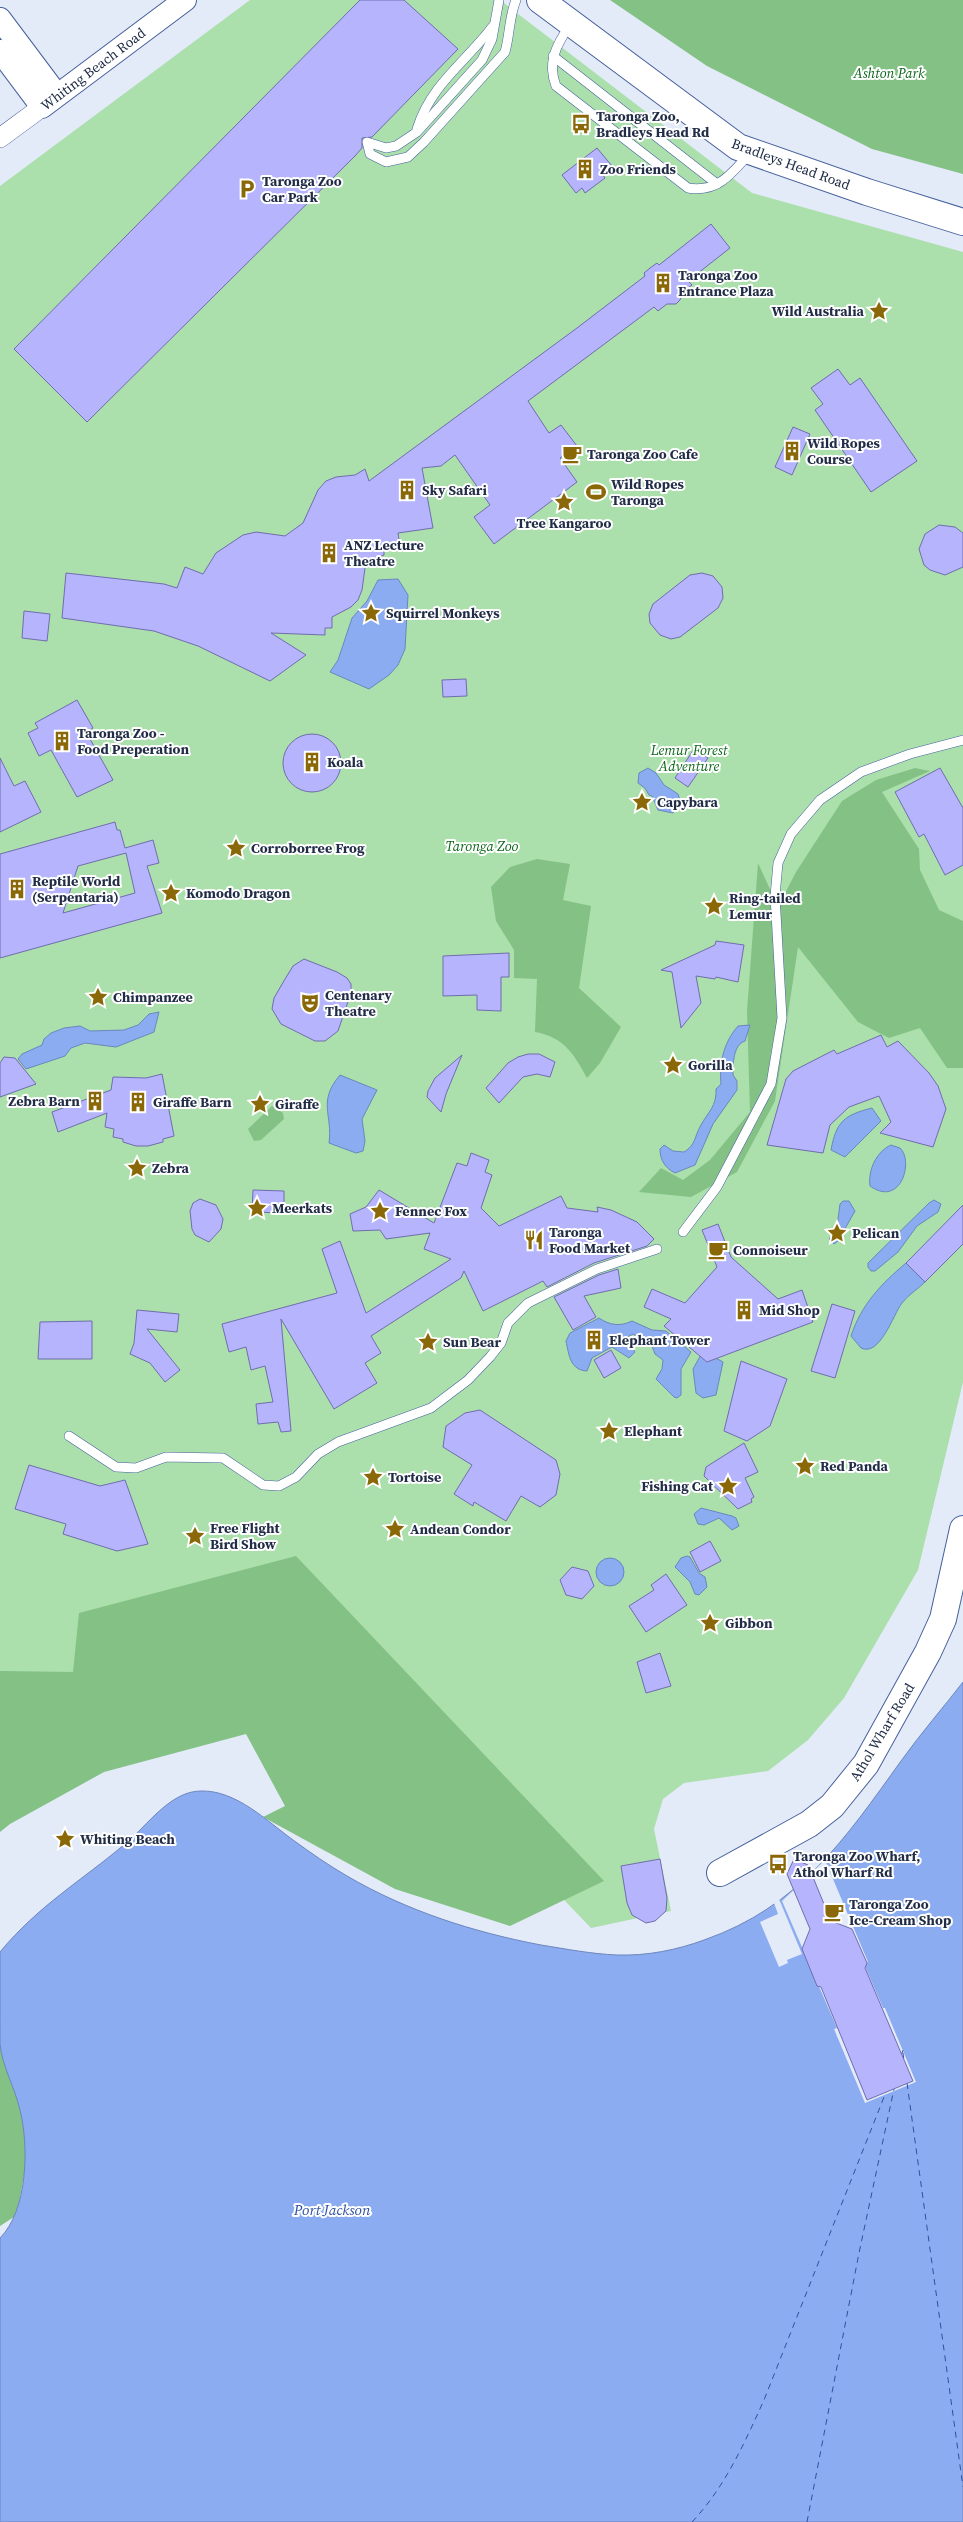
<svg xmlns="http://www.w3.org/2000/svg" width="963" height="2522" viewBox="0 0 963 2522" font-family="'Source Serif 4',serif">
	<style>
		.green { fill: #abdfab }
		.forest { fill: #84c185 }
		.water { fill: #8cacf1; stroke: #6c86be }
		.pier { fill: #e3eaf8 }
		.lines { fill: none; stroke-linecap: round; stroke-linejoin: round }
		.ferry { stroke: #2e50a0; stroke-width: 1; stroke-dasharray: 6 5; stroke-linecap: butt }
		.building { fill: #b5b4fc; stroke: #706daf; fill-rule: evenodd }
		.service-casing { stroke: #46619c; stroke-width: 10 }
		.minor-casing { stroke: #46619c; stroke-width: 20 }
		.tertiary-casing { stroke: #46619c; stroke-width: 24 }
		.secondary-casing { stroke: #46619c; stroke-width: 28 }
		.service { stroke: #fff; stroke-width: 9 }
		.minor { stroke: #fff; stroke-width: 19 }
		.tertiary { stroke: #fff; stroke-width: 22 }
		.secondary { stroke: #fff; stroke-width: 26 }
		.labels { text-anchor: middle; stroke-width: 4; stroke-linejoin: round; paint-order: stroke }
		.street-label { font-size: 14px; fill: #212d47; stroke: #fff }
		.park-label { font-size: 14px; font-style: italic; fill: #0c671a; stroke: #fff }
		.poi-label { font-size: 14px; font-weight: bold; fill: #212d47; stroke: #fff; text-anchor: start }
		.water-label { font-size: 15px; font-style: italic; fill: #2e50a0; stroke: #fff }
	</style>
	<rect width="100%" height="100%" fill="#e3eaf8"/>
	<polygon class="green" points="250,0 500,0 752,193 963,252 963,1382 918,1570 844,1698 808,1740 768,1771 684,1783 663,1799 654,1829 671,1911 591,1928 544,1879 328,1708 0,1685 0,186"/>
	<g class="forest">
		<polygon points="610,0 963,0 963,174 872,149 707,66"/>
		<polygon points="915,768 930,771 882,792 919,849 920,870 939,910 963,921 963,1068 947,1068 920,1028 889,1038 858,1022 798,947 775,1101 737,1172 691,1197 639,1192 661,1168 683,1180 710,1160 750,1112 747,1011 758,863 778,907 796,872 842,801 876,780"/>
		<path d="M537,859l33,5 -7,36 28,6 -12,82 42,39 -21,36 -13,15c-13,-24 -23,-41 -52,-46l2,-53 -23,-1v-28l-18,-29 -5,-34 19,-20z"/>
		<polygon points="272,1106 283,1113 284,1119 261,1140 254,1141 248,1129"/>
		<polygon points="296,1556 604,1881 510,1926 395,1889 263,1817 285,1806 246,1734 104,1772 10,1824 0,1832 0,1671 73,1672 79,1613"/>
		<polygon points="0,2042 33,2124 17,2215 0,2226"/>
	</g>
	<g class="water">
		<polygon points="398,579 408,595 405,649 398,665 389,675 369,689 330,672 338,660 352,618 367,601 378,580"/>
		<polygon points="648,768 656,773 664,785 678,794 680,800 673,813 658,810 652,796 649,795 645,788 638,783 639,773"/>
		<polygon points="159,1012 154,1032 116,1047 85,1043 71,1048 65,1056 26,1069 18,1059 22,1054 42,1045 44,1039 51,1033 64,1028 80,1026 90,1031 124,1030 138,1025 149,1014"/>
		<path d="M750,1025l-5,16c-12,4 -12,23 -12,34l4,6v9l-24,34 -18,41 -20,8c-10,-5 -15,-13 -15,-24l4,-4 9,6 11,1c12,-7 10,-15 17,-27 7,-13 16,-19 15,-36l5,-5c-2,-22 3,-42 17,-58z"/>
		<path d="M340,1075l37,15 -15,29 3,22 -2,10 -7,2 -27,-10c4,-28 -12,-41 11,-68z"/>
		<path d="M872,1108l9,13 -36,36 -14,-7c5,-28 13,-35 41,-42z"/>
		<path d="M891,1145l9,3c14,13 1,60 -30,38 -2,-16 6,-34 21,-41z"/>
		<polygon points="934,1200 941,1204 938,1212 917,1226 898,1252 875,1271 871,1271 868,1267 868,1263 929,1203"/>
		<polygon points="843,1201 849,1201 855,1211 838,1241 834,1244 829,1239 837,1227 840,1204"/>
		<path d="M906,1263l19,19c-7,7 -17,13 -23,21 -9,12 -22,54 -41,45l-10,-12c10,-31 30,-52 55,-73z"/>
		<path d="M599,1318c10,7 21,9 33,3l20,9 14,1 25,21 -10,17v26l-4,3 -3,-1 -18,-18 6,-10 1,-9 -8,-6 -3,-8 -19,-12 -7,4 9,14 -6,6 -17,-11 -20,11 -5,13c-17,-1 -18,-16 -21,-30l4,-8z"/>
		<polygon points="703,1351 723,1362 716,1395 703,1398 696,1393 693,1369"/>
		<polygon points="701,1508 732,1516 736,1518 739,1526 732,1530 719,1518 704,1525 698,1524 694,1514"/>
		<polygon points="687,1556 690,1557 699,1573 705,1577 707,1587 699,1595 695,1594 690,1582 675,1567 681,1558"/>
		<circle cx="610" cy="1572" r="14"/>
		<path d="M963,1682v840h-963v-284c28,-28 29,-92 20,-128 -5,-22 -18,-44 -20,-66 0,-30 0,-62 0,-92 38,-46 81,-71 125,-108 22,-18 45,-53 76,-53 35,-1 66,30 92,49 18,13 35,25 54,36 60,35 126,56 194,69 25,4 51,9 76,10 30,1 60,-5 87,-15 95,-33 141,-101 197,-179 20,-28 42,-53 62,-79z"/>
	</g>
	<g class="pier">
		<polygon points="825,1860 868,1962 864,1964 883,2008 885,2008 916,2082 865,2103 834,2029 837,2028 782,1901"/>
		<polygon points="779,1899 802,1954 787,1960 788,1963 779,1967 760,1922 778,1914 774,1903"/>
	</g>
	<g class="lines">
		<g class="ferry">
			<polyline points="903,2053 904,2061"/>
			<polyline points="901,2056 903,2050"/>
			<polyline points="907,2083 963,2487"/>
			<path d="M692,2522c33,-35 52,-78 72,-122l122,-308"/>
			<polyline points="807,2522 859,2253 894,2089"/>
		</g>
	</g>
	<g class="building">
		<polygon points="360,0 404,0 458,49 372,137 362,138 362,148 355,156 87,422 14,349"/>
		<polygon points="597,148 612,166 602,174 605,178 585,193 582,188 576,193 562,175"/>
		<polygon points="711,224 730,248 688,281 692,285 683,292 680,300 676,304 667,304 658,311 654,307 528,401 549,433 561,425 577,446 560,458 577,482 494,544 474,517 490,505 455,455 441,466 422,468 433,528 398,533 400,546 384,550 384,555 374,559 365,568 362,590 358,600 351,607 332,617 332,628 325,628 325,635 271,633 306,655 270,681 198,646 154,631 62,618 66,573 164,584 177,588 185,567 203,574 216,553 243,535 256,532 285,536 303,523 318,490 326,481 336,477 355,475 365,469 369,481 577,328 645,276 644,273 650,268 657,263 659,265"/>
		<polygon points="838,369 850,385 860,378 917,461 871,492 815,410 823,404 811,388"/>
		<polygon points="793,427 810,434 792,475 775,467"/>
		<polygon points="939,525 955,527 963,533 963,567 945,575 930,570 924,565 919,549 925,534"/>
		<polygon points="702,573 713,576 722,587 723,598 718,608 680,637 671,639 660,635 650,623 649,614 653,604 690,575"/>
		<polygon points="24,611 50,614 47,641 22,638"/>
		<polygon points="466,679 467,696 443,697 442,680"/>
		<polygon points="77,700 93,728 86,732 113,780 77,797 51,750 39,756 28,733 38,728 35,723"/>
		<circle cx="312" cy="763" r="29"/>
		<polygon points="694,749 708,758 688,787 675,778"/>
		<polygon points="0,758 14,786 25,781 41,812 0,832"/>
		<polygon points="940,768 963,808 963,865 945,875 924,834 919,837 895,792"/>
		<path d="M115,822l2,8h3l5,18 28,-8 6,23 -12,3 15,47 -162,45v-104zM126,853l9,40 -72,20 15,-47z"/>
		<polygon points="716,941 744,945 738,982 716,977 715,979 696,976 701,1003 681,1028 672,972 661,970 715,945"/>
		<polygon points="509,953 509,977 501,977 501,1011 477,1010 477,995 443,996 443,956"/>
		<polygon points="304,959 337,972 347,978 351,984 351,993 338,1031 325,1041 315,1041 281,1024 272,1009 274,998 285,979 293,966"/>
		<polygon points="881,1035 887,1047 898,1041 929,1073 938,1086 946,1109 933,1147 880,1133 891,1122 879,1096 849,1107 830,1125 823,1153 767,1145 786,1079 793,1071 834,1050 837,1054"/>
		<polygon points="528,1054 539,1054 555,1062 550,1077 537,1074 523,1077 499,1103 486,1088 508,1063 518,1057"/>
		<polygon points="462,1055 446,1094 441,1112 427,1097 428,1091 435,1078"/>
		<polygon points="4,1057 15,1058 36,1084 0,1097 0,1063"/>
		<polygon points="162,1074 174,1136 163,1139 163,1142 148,1146 136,1146 123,1142 123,1139 113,1137 114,1129 105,1127 107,1113 58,1132 52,1112 111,1090 113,1077 146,1078"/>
		<polygon points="471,1153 489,1160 485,1172 492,1175 481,1208 499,1226 561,1196 567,1208 598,1212 597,1207 611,1210 637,1222 654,1239 647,1246 594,1263 547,1287 543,1281 483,1311 464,1271 461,1278 371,1336 381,1353 365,1363 377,1383 334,1409 281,1319 291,1431 281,1432 278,1422 258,1424 256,1404 273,1402 265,1366 251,1370 246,1347 229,1352 222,1324 337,1293 322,1249 340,1241 366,1313 451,1259 424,1249 430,1233 386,1239 380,1230 353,1231 350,1214 366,1207 379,1190 434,1223 457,1163 467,1166"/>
		<polygon points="253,1190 284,1191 284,1213 252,1212"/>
		<polygon points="200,1199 216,1205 223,1219 221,1229 209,1242 195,1235 192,1229 190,1211 193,1203"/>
		<polygon points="963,1205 963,1244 925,1282 906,1263"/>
		<polygon points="718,1224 731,1257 778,1299 802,1290 813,1322 707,1362 664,1326 671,1319 644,1307 652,1289 685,1303 717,1267 702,1230"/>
		<polygon points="618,1269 621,1288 584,1296 596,1317 573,1330 554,1297 599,1275"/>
		<polygon points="832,1304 855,1311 835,1378 811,1371"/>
		<polygon points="137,1310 179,1314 177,1332 147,1329 180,1370 165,1382 150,1363 130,1354 134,1343"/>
		<polygon points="92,1321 92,1359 38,1359 40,1322"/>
		<polygon points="611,1350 621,1368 604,1378 594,1360"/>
		<polygon points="741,1361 787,1379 770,1426 747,1441 724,1431"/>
		<polygon points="480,1410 556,1460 560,1474 556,1495 540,1507 521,1496 506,1521 474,1502 473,1506 454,1494 472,1465 443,1447 446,1426 465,1413"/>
		<polygon points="744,1443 758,1472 745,1478 754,1497 751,1499 752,1502 738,1509 704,1476 706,1467"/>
		<polygon points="29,1465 100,1486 125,1480 148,1544 117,1551 63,1534 66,1524 15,1509"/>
		<polygon points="710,1541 721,1561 700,1572 690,1552"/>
		<polygon points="572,1567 588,1571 594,1586 582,1599 566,1595 560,1580"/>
		<polygon points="666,1574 687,1605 646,1632 629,1606 654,1590 651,1585"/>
		<polygon points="660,1653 671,1686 646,1693 637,1662"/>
		<polygon points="660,1859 667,1898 666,1911 655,1921 646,1923 632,1915 627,1903 621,1866"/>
		<polygon points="794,1859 808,1865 831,1921 852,1929 867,1963 865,1968 913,2081 867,2100 821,1987 817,1986 802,1949 810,1929 787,1874"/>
	</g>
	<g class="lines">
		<defs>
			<g id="service">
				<path d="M499,0l-7,39 -10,21 -65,72 -21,14 -10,2 -19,-6 3,12 16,8 22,-5 16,-15 81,-90c5,-18 4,-35 11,-52"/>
				<path d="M570,25c-14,20 -23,38 -14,61l132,102c28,5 43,-13 61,-34"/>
				<polyline points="553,56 717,184"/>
				<path d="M417,129c14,-45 49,-67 76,-103"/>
				<polyline points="683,1232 717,1187 771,1084 782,1018 775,896 778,863 791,834 820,800 861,772 910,754 963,740"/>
				<polyline points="69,1436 116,1467 136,1468 166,1457 223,1458 263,1485 279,1486 296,1477 318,1454 338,1442 431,1408 468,1380 490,1357 501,1343 508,1323 528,1303 597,1269 657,1249"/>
			</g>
			<polyline id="minor" points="0,138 42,107"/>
			<g id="tertiary">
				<polyline points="0,19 57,95"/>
				<polyline points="0,51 42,107 185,0"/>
			</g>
			<g id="secondary">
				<polyline points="540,0 738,147 867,192 963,222"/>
				<polyline points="720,1873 809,1824 832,1806 866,1764 928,1652 943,1619 963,1529"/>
			</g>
		</defs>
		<use href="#service" class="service-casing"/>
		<use href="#minor" class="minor-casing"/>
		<use href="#tertiary" class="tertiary-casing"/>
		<use href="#secondary" class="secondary-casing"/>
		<use href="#service" class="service"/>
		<use href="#minor" class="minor"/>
		<use href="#tertiary" class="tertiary"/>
		<use href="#secondary" class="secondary"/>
	</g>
	<defs>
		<symbol id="bus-bare" viewBox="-9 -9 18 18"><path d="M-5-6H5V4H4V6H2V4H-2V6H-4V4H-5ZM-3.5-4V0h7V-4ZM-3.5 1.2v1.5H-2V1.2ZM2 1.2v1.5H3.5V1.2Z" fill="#8b6807" stroke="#fff" stroke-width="2.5" paint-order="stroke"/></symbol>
		<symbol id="building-bare" viewBox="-9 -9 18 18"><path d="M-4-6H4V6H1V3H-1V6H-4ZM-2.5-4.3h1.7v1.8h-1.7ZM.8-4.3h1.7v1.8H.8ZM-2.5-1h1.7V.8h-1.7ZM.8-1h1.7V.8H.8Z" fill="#8b6807" stroke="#fff" stroke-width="2.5" paint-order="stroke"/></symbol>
		<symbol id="parking-bare" viewBox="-9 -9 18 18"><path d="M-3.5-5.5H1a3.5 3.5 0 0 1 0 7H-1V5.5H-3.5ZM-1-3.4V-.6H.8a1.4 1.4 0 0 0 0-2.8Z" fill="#8b6807" stroke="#fff" stroke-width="2.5" paint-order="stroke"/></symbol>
		<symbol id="sight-bare" viewBox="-9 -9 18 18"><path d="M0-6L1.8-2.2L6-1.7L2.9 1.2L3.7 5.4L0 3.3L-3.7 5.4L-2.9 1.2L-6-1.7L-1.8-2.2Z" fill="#8b6807" stroke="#fff" stroke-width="2.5" paint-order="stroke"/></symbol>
		<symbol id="cafe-bare" viewBox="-9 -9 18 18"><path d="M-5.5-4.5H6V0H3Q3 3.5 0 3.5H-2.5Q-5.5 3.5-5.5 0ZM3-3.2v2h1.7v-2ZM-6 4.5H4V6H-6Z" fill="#8b6807" stroke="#fff" stroke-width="2.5" paint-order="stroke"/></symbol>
		<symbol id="stadium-bare" viewBox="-9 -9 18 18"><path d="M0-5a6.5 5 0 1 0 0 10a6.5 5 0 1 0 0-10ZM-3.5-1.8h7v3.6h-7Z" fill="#8b6807" stroke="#fff" stroke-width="2.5" paint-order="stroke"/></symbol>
		<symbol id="theatre-bare" viewBox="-9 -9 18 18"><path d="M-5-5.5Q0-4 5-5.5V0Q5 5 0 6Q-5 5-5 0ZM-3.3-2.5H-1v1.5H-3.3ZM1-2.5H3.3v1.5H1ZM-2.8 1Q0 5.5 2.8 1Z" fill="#8b6807" stroke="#fff" stroke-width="2.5" paint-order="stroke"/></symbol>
		<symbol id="restaurant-bare" viewBox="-9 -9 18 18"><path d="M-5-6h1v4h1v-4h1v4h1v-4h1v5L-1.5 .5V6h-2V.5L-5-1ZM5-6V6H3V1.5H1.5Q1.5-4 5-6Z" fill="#8b6807" stroke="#fff" stroke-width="2.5" paint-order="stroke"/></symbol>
	</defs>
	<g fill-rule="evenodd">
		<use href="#bus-bare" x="567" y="110" width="28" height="28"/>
		<use href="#building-bare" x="571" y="155" width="28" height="28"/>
		<use href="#parking-bare" x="233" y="175" width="28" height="28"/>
		<use href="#building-bare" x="649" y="269" width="28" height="28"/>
		<use href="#sight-bare" x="865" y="297" width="28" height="28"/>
		<use href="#building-bare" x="778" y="437" width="28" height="28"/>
		<use href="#cafe-bare" x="558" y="440" width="28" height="28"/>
		<use href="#building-bare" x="393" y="476" width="28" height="28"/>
		<use href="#stadium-bare" x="582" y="478" width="28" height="28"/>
		<use href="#sight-bare" x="550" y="488" width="28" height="28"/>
		<use href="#building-bare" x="315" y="539" width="28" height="28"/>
		<use href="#sight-bare" x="357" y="599" width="28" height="28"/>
		<use href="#building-bare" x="48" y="727" width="28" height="28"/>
		<use href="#building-bare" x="298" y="748" width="28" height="28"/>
		<use href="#sight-bare" x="628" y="788" width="28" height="28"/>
		<use href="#sight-bare" x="222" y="834" width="28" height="28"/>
		<use href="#building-bare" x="3" y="875" width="28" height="28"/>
		<use href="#sight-bare" x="157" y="879" width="28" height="28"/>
		<use href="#sight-bare" x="700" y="892" width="28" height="28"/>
		<use href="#sight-bare" x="84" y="983" width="28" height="28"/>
		<use href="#theatre-bare" x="296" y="989" width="28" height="28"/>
		<use href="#sight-bare" x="659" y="1051" width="28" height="28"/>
		<use href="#building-bare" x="81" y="1087" width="28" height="28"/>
		<use href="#building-bare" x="124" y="1088" width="28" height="28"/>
		<use href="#sight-bare" x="246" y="1090" width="28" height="28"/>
		<use href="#sight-bare" x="123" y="1154" width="28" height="28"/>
		<use href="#sight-bare" x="243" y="1194" width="28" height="28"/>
		<use href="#sight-bare" x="366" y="1197" width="28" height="28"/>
		<use href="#sight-bare" x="823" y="1219" width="28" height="28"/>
		<use href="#restaurant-bare" x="520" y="1226" width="28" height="28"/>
		<use href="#cafe-bare" x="704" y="1236" width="28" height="28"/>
		<use href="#building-bare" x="730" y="1296" width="28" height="28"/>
		<use href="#building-bare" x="580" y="1326" width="28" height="28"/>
		<use href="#sight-bare" x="414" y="1328" width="28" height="28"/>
		<use href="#sight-bare" x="595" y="1417" width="28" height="28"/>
		<use href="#sight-bare" x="791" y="1452" width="28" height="28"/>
		<use href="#sight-bare" x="359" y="1463" width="28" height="28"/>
		<use href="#sight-bare" x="714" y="1472" width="28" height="28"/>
		<use href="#sight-bare" x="381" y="1515" width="28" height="28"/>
		<use href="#sight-bare" x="181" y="1522" width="28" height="28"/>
		<use href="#sight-bare" x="696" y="1609" width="28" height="28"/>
		<use href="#sight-bare" x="51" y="1825" width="28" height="28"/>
		<use href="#bus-bare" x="764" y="1850" width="28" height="28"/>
		<use href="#cafe-bare" x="820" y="1898" width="28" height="28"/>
	</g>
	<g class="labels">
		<g class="street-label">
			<text transform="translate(93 69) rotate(-37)" y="5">Whiting Beach Road</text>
			<text transform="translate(791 164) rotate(20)" y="5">Bradleys Head Road</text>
			<text transform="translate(882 1732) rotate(-59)" y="5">Athol Wharf Road</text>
		</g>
		<g class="park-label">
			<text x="889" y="78">Ashton Park</text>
			<text x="689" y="755">Lemur Forest<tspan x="689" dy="16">Adventure</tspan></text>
			<text x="482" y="851">Taronga Zoo</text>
		</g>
		<g class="poi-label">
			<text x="596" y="121">Taronga Zoo,<tspan x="596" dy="16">Bradleys Head Rd</tspan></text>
			<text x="600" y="174">Zoo Friends</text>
			<text x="262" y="186">Taronga Zoo<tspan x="262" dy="16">Car Park</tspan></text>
			<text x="678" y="280">Taronga Zoo<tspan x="678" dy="16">Entrance Plaza</tspan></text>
			<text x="864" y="316" text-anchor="end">Wild Australia</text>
			<text x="807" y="448">Wild Ropes<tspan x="807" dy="16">Course</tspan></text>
			<text x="587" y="459">Taronga Zoo Cafe</text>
			<text x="611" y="489">Wild Ropes<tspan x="611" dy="16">Taronga</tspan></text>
			<text x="422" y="495">Sky Safari</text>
			<text x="564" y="528" text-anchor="middle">Tree Kangaroo</text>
			<text x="344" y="550">ANZ Lecture<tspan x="344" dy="16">Theatre</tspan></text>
			<text x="386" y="618">Squirrel Monkeys</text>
			<text x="77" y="738">Taronga Zoo -<tspan x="77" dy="16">Food Preperation</tspan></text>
			<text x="327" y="767">Koala</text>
			<text x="657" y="807">Capybara</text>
			<text x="251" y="853">Corroborree Frog</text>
			<text x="32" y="886">Reptile World<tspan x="32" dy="16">(Serpentaria)</tspan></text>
			<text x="186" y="898">Komodo Dragon</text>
			<text x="729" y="903">Ring-tailed<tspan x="729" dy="16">Lemur</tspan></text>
			<text x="325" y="1000">Centenary<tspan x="325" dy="16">Theatre</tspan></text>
			<text x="113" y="1002">Chimpanzee</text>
			<text x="688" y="1070">Gorilla</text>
			<text x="80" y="1106" text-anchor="end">Zebra Barn</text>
			<text x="153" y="1107">Giraffe Barn</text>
			<text x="275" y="1109">Giraffe</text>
			<text x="152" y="1173">Zebra</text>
			<text x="272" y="1213">Meerkats</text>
			<text x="395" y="1216">Fennec Fox</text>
			<text x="549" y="1237">Taronga<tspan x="549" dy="16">Food Market</tspan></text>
			<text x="852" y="1238">Pelican</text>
			<text x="733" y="1255">Connoiseur</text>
			<text x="759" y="1315">Mid Shop</text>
			<text x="609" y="1345">Elephant Tower</text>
			<text x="443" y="1347">Sun Bear</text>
			<text x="624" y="1436">Elephant</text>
			<text x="820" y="1471">Red Panda</text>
			<text x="388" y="1482">Tortoise</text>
			<text x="713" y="1491" text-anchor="end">Fishing Cat</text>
			<text x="210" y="1533">Free Flight<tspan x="210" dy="16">Bird Show</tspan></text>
			<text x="410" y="1534">Andean Condor</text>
			<text x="725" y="1628">Gibbon</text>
			<text x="80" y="1844">Whiting Beach</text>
			<text x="793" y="1861">Taronga Zoo Wharf,<tspan x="793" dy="16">Athol Wharf Rd</tspan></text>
			<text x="849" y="1909">Taronga Zoo<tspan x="849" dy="16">Ice-Cream Shop</tspan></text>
		</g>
		<g class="water-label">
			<text x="332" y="2215">Port Jackson</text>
		</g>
	</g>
</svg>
